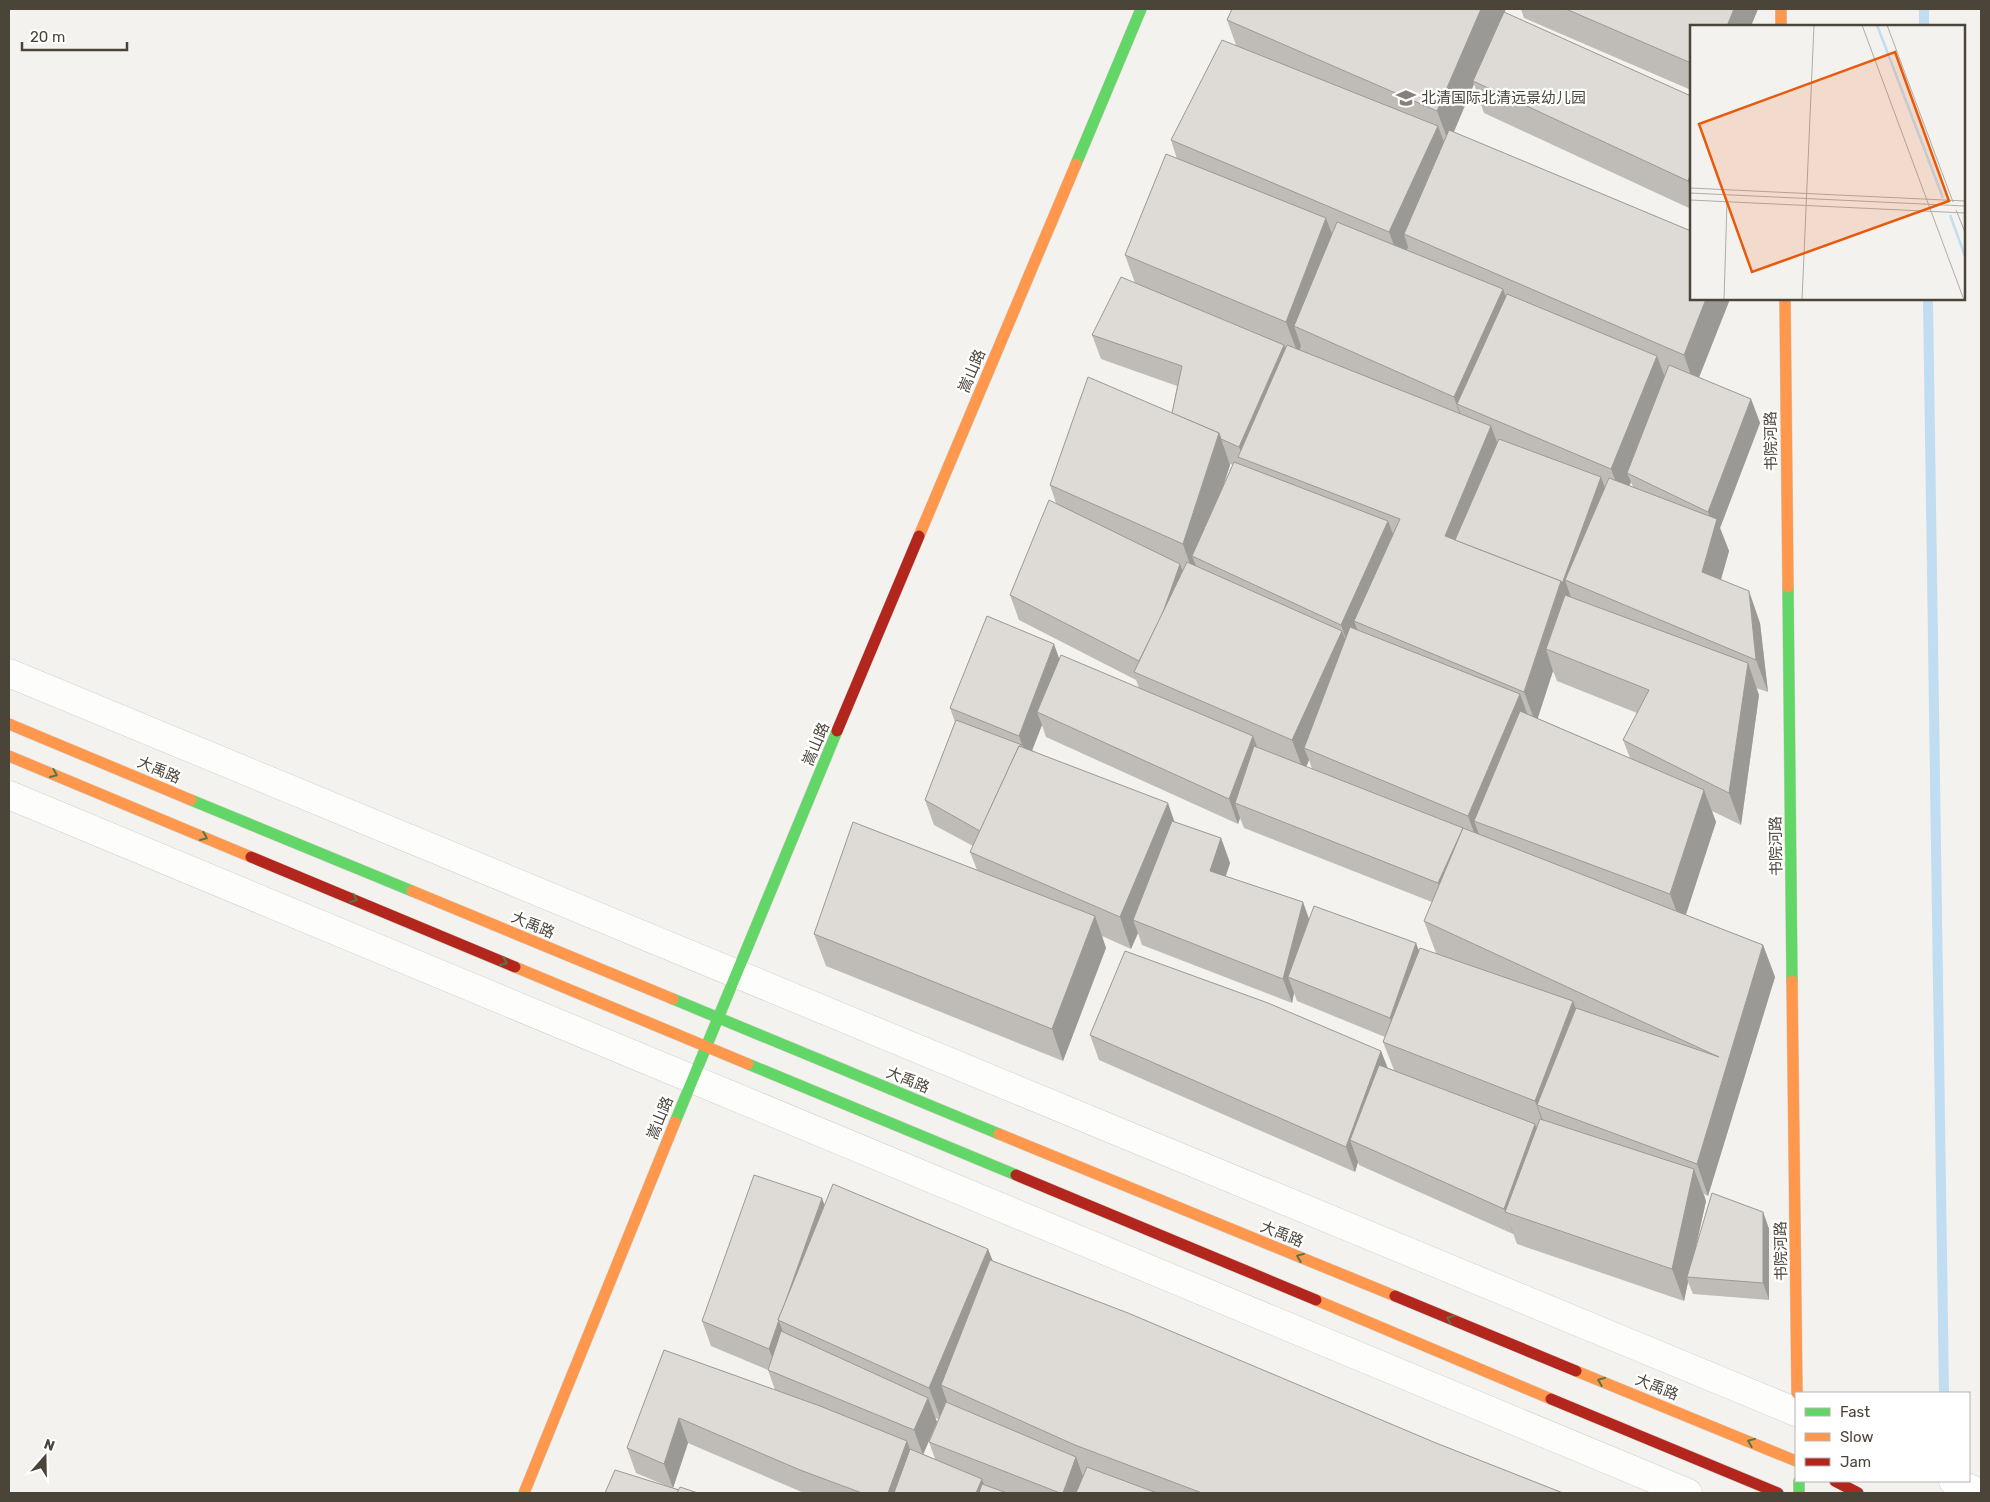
<svg xmlns="http://www.w3.org/2000/svg" width="1990" height="1502" viewBox="0 0 1990 1502" font-family="Rubik,'Noto Sans SC',sans-serif">
	<style>
		.lines { fill: none; stroke-linecap: round; stroke-linejoin: round }
		.stream { stroke: #c0ddf1; stroke-width: 10 }
		.street-casing { stroke: #d2d0cb; stroke-width: 29 }
		.fast-casing { stroke: #d3cfc5; stroke-width: 12 }
		.slow-casing { stroke: #d3cfc5; stroke-width: 12 }
		.jam-casing { stroke: #d3cfc5; stroke-width: 12 }
		.street { stroke: #fdfdfc; stroke-width: 28 }
		.fast { stroke: #63d668; stroke-width: 11 }
		.slow { stroke: #ff974d; stroke-width: 11 }
		.jam { stroke: #b3261e; stroke-width: 11 }
		.wall { fill: #bfbcb8; fill-rule: evenodd }
		.shaded-wall { fill: #9b9996 }
		.building { fill: #dedbd6; stroke: #9b9996 }
		.oneway { stroke: #537749 }
		.labels { text-anchor: middle; stroke-width: 4.5; stroke-linejoin: round; paint-order: stroke }
		.poi-label { font-size: 15px; fill: #4b4439; stroke: #fff; text-anchor: start }
		.street-label { font-size: 15px; fill: #4b4439; stroke: #fff }
		.inset-river { fill: none; stroke: #c0ddf1; stroke-width: 2.5 }
		.inset-road { fill: none; stroke: #b0aca6; stroke-width: 1 }
		.view { fill: #e8590c; fill-opacity: 0.15; stroke: #e8590c; stroke-width: 2.5 }
		.inset-edge { fill: none; stroke: #4b4439; stroke-width: 2.5 }
	</style>
	<rect width="100%" height="100%" fill="#f4f2ee"/>
	<g class="lines">
		<g class="stream">
			<polyline points="1924,9 1924,26"/>
			<polyline points="1928,299 1944,1393"/>
		</g>
		<defs>
			<g id="street">
				<polyline points="9,673 1796,1412"/>
				<polyline points="9,795 1688,1493"/>
				<polyline points="1953,1481 1981,1493"/>
			</g>
			<g id="fast">
				<polyline points="1076,164 1141,9"/>
				<polyline points="1788,587 1792,981"/>
				<polyline points="191,800 412,891"/>
				<polyline points="673,999 999,1134"/>
				<polyline points="748,1064 1016,1175"/>
				<polyline points="675,1122 837,731"/>
				<polyline points="1799,1481 1799,1493"/>
			</g>
			<g id="slow">
				<polyline points="1781,9 1781,26"/>
				<polyline points="1785,299 1788,587"/>
				<polyline points="919,536 1076,164"/>
				<polyline points="9,724 191,800"/>
				<polyline points="9,756 251,857"/>
				<polyline points="412,891 673,999"/>
				<polyline points="515,967 748,1064"/>
				<polyline points="1792,981 1797,1393"/>
				<polyline points="999,1134 1395,1296"/>
				<polyline points="1316,1300 1551,1399"/>
				<polyline points="1576,1371 1796,1461"/>
				<polyline points="524,1493 675,1122"/>
			</g>
			<g id="jam">
				<polyline points="837,731 919,536"/>
				<polyline points="251,857 515,967"/>
				<polyline points="1016,1175 1316,1300"/>
				<polyline points="1395,1296 1576,1371"/>
				<polyline points="1551,1399 1778,1493"/>
				<polyline points="1835,1481 1858,1493"/>
			</g>
		</defs>
		<use href="#street" class="street-casing"/>
		<use href="#fast" class="fast-casing"/>
		<use href="#slow" class="slow-casing"/>
		<use href="#jam" class="jam-casing"/>
		<use href="#street" class="street"/>
		<use href="#fast" class="fast"/>
		<use href="#slow" class="slow"/>
		<use href="#jam" class="jam"/>
	</g>
	<g class="wall">
		<path d="M1232,9h274l-2,3 187,84v113l-207,-96 -10,-29 -20,48 237,167h39l-31,79 52,21 9,24 -40,105 9,23 -8,28 39,44 8,69 -12,-4 3,7 -18,130 -29,-14 4,11 -30,93 77,30 12,32 -67,219 -4,-2 2,7 -10,45 67,-34 6,17v71l-76,-6 -5,-12 -4,19 -167,-57 -4,-11v1l-154,-69 -1,-3 -3,10 -256,-112 -9,-25 291,16 7,17 6,2 -11,-28 2,-5 -88,-36 -3,-8 -2,10 -150,-58 -4,-12 -7,16 -29,-13 4,12 -43,113 -237,-95 -12,-32 163,-64 -7,-18 3,-6 -39,-21 -9,-25 30,-78 -5,-14 110,-49 79,29 -3,-8 -117,-60 -9,-25 46,-92 -6,-18 122,-72 5,-27 -76,-27 -9,-24 43,-52 -10,-28 52,-96 -6,-19 65,-95 -9,-25zM1230,464l3,1 -11,24 8,-24zM1631,482l2,5 -4,-1zM1553,671l4,10 80,32 -14,27 7,18 -93,-40zM1042,725l4,12 192,87 2,-6 4,10 188,74 -8,19 12,32 -17,-2 -3,-8 -107,-24 -83,-43 4,-13 -9,-25 -46,-16 -143,-72zM1309,760l3,9 -6,-2z"/>
		<polygon points="1521,9 1758,9 1751,26 1691,26 1691,90 1524,18"/>
		<path d="M825,1205l163,44 5,12 443,182 127,50h-759l-116,-50 -15,45 25,5h-93l64,-6 -33,-14 -9,-25 37,-98 111,40 -7,-20 -57,-24 -9,-25zM935,1418l4,1 -10,23 6,17 -12,-5 14,-32z"/>
	</g>
	<g class="shaded-wall">
		<polygon points="1481,9 1506,9 1475,82 1473,81 1474,84 1449,143 1437,111"/>
		<polygon points="1734,9 1758,9 1751,26 1727,26"/>
		<polygon points="1438,126 1450,158 1404,234 1408,247 1401,264 1389,232"/>
		<polygon points="1691,172 1691,191 1688,181"/>
		<polygon points="1326,218 1338,250 1294,326 1301,346 1298,354 1286,322"/>
		<polygon points="1503,289 1514,321 1457,404 1466,428 1465,429 1454,397"/>
		<polygon points="1706,299 1730,299 1695,387 1684,355"/>
		<polygon points="1284,345 1293,369 1244,460 1239,447"/>
		<polygon points="1657,356 1669,388 1627,473 1631,482 1623,501 1611,469"/>
		<polygon points="1751,399 1760,423 1720,528 1729,551 1714,604 1702,572 1714,528 1708,512"/>
		<polygon points="1491,426 1503,458 1465,550 1445,536"/>
		<polygon points="1219,433 1230,465 1200,559 1192,556 1197,568 1194,576 1183,544"/>
		<polygon points="1601,477 1610,502 1565,580 1573,603 1546,649 1553,671 1536,724 1524,692 1561,581"/>
		<polygon points="1388,521 1400,553 1354,621 1361,639 1352,657 1341,625"/>
		<polygon points="1180,564 1189,589 1144,663"/>
		<polygon points="1749,591 1760,623 1768,692 1756,660"/>
		<polygon points="1342,631 1354,663 1304,748 1309,760 1304,772 1292,740"/>
		<polygon points="1054,644 1063,669 1037,712 1042,725 1028,761 1019,736"/>
		<polygon points="1748,663 1759,695 1741,825 1729,793"/>
		<polygon points="1520,694 1532,726 1474,821 1482,842 1480,848 1468,816"/>
		<polygon points="1253,736 1262,760 1235,803 1240,818 1238,824 1229,799"/>
		<polygon points="1704,790 1716,822 1682,926 1670,894"/>
		<polygon points="1168,803 1179,835 1133,920 1138,933 1131,949 1120,917"/>
		<polygon points="1463,828 1447,907 1438,883"/>
		<polygon points="1221,838 1230,863 1219,896 1210,871"/>
		<polygon points="1303,902 1312,927 1288,977 1294,993 1292,1003 1283,979"/>
		<polygon points="1095,916 1106,948 1063,1061 1052,1029"/>
		<polygon points="1416,943 1425,968 1399,1042 1390,1018"/>
		<polygon points="1763,945 1775,977 1708,1196 1697,1164"/>
		<polygon points="1573,1001 1585,1033 1537,1105 1547,1131 1546,1133 1535,1101"/>
		<polygon points="1381,1051 1390,1075 1350,1140 1358,1162 1355,1172 1346,1147"/>
		<polygon points="1535,1124 1544,1149 1505,1212 1513,1233 1513,1234 1504,1209"/>
		<polygon points="1694,1169 1706,1201 1689,1278 1687,1277 1688,1282 1684,1301 1672,1269"/>
		<polygon points="822,1198 831,1223 779,1320"/>
		<polygon points="1763,1212 1769,1229 1769,1300 1763,1283"/>
		<polygon points="988,1249 1000,1281 941,1385 948,1404 941,1420 929,1388"/>
		<polygon points="779,1321 788,1346 778,1374 769,1349"/>
		<polygon points="928,1398 937,1422 923,1455 914,1430"/>
		<polygon points="679,1418 688,1443 673,1488 664,1464"/>
		<polygon points="907,1441 916,1466 906,1493 888,1493"/>
		<polygon points="1076,1457 1085,1482 1081,1493 1063,1493"/>
		<polygon points="982,1479 987,1493 976,1493"/>
	</g>
	<g class="building">
		<polygon points="1232,9 1481,9 1437,111 1227,20"/>
		<polygon points="1566,9 1734,9 1727,26 1691,26 1691,63"/>
		<polygon points="1504,12 1691,96 1691,172 1688,181 1473,81"/>
		<polygon points="1222,40 1438,126 1389,232 1171,140"/>
		<polygon points="1449,130 1691,231 1691,299 1706,299 1684,355 1404,234"/>
		<polygon points="1166,154 1326,218 1286,322 1125,255"/>
		<polygon points="1337,222 1503,289 1454,397 1294,326"/>
		<polygon points="1121,277 1284,345 1239,447 1221,439 1219,433 1172,413 1182,366 1092,335"/>
		<polygon points="1507,294 1657,356 1611,469 1457,404"/>
		<polygon points="1287,345 1491,426 1445,536 1561,581 1524,692 1354,621 1400,519 1238,457"/>
		<polygon points="1669,365 1751,399 1708,512 1627,473"/>
		<polygon points="1088,377 1219,433 1183,544 1050,485"/>
		<polygon points="1499,439 1601,477 1562,584 1561,581 1455,540"/>
		<polygon points="1234,462 1388,521 1341,625 1192,556"/>
		<polygon points="1609,478 1717,519 1702,572 1749,591 1756,660 1565,580"/>
		<polygon points="1049,500 1180,564 1162,615 1139,661 1010,595"/>
		<polygon points="1187,562 1342,631 1292,740 1134,672"/>
		<polygon points="1565,595 1748,663 1729,793 1623,740 1649,690 1546,649"/>
		<polygon points="987,616 1054,644 1019,736 950,708"/>
		<polygon points="1350,627 1520,694 1468,816 1304,748"/>
		<polygon points="1061,655 1253,736 1229,799 1037,712"/>
		<polygon points="1520,711 1704,790 1670,894 1474,821"/>
		<polygon points="956,720 1022,745 1021,746 1019,746 980,831 925,800"/>
		<polygon points="1019,746 1168,803 1120,917 970,852"/>
		<polygon points="1254,746 1463,828 1438,883 1235,803"/>
		<polygon points="1172,821 1221,838 1210,871 1303,902 1283,979 1133,920"/>
		<polygon points="853,822 1095,916 1052,1029 814,934"/>
		<polygon points="1463,828 1763,945 1697,1164 1537,1105 1576,1008 1719,1057 1424,921"/>
		<polygon points="1314,906 1416,943 1390,1018 1288,977"/>
		<polygon points="1420,948 1573,1001 1535,1101 1383,1042"/>
		<polygon points="1125,951 1268,1003 1381,1051 1346,1147 1090,1035"/>
		<polygon points="1379,1065 1535,1124 1504,1209 1350,1140"/>
		<polygon points="1540,1119 1694,1169 1672,1269 1505,1212"/>
		<polygon points="754,1175 822,1198 785,1303 778,1320 779,1320 769,1349 702,1321"/>
		<polygon points="833,1184 988,1249 929,1388 778,1320"/>
		<polygon points="1712,1193 1763,1212 1763,1283 1687,1277"/>
		<polygon points="990,1260 1128,1313 1436,1443 1563,1493 1202,1493 1075,1445 941,1385"/>
		<polygon points="781,1331 928,1398 914,1430 768,1370"/>
		<polygon points="664,1350 820,1406 907,1441 888,1493 862,1493 800,1470 679,1418 664,1464 627,1448"/>
		<polygon points="946,1402 1076,1457 1063,1493 1060,1493 929,1442"/>
		<polygon points="910,1449 982,1479 976,1493 894,1493"/>
		<polygon points="1087,1467 1157,1493 1076,1493"/>
		<polygon points="615,1470 679,1490 677,1493 605,1493"/>
		<polygon points="982,1484 1007,1493 979,1493"/>
		<polygon points="680,1487 698,1493 677,1493"/>
	</g>
	<defs><path id="oneway-chevron" d="M-2-3.5L2.5 0L-2 3.5" fill="none" stroke-width="1.6" stroke-linecap="round" stroke-linejoin="round" transform="scale(1.25)"/></defs>
	<g class="oneway">
		<use href="#oneway-chevron" transform="translate(54 774) rotate(23)"/>
		<use href="#oneway-chevron" transform="translate(204 837) rotate(23)"/>
		<use href="#oneway-chevron" transform="translate(354 899) rotate(23)"/>
		<use href="#oneway-chevron" transform="translate(504 962) rotate(23)"/>
		<use href="#oneway-chevron" transform="translate(1300 1257) rotate(-158)"/>
		<use href="#oneway-chevron" transform="translate(1450 1319) rotate(-158)"/>
		<use href="#oneway-chevron" transform="translate(1601 1381) rotate(-158)"/>
		<use href="#oneway-chevron" transform="translate(1751 1442) rotate(-158)"/>
	</g>
	<defs>
		<symbol id="school-bare" viewBox="-9 -9 18 18"><path d="M0-5L7-2L0 1L-7-2ZM-4 1L0 2.5L4 1V4Q0 6-4 4Z" fill="#868178" stroke="#fff" stroke-width="2.5" paint-order="stroke"/></symbol>
	</defs>
	<g fill-rule="evenodd">
		<use href="#school-bare" x="1392" y="84" width="28" height="28"/>
	</g>
	<g class="labels">
		<g class="poi-label">
			<text x="1421" y="103">北清国际北清远景幼儿园</text>
		</g>
		<g class="street-label">
			<text transform="translate(972 371) rotate(-67)" y="5">嵩山路</text>
			<text transform="translate(1771 441) rotate(-91)" y="5">书院河路</text>
			<text transform="translate(816 744) rotate(-67)" y="5">嵩山路</text>
			<text transform="translate(159 770) rotate(23)" y="5">大禹路</text>
			<text transform="translate(1776 846) rotate(-91)" y="5">书院河路</text>
			<text transform="translate(533 925) rotate(23)" y="5">大禹路</text>
			<text transform="translate(908 1080) rotate(22)" y="5">大禹路</text>
			<text transform="translate(660 1118) rotate(-68)" y="5">嵩山路</text>
			<text transform="translate(1282 1234) rotate(22)" y="5">大禹路</text>
			<text transform="translate(1781 1251) rotate(-91)" y="5">书院河路</text>
			<text transform="translate(1657 1387) rotate(22)" y="5">大禹路</text>
		</g>
	</g>
	<g transform="translate(1690 25)">
		<rect width="275" height="275" fill="#f4f2ee"/>
		<path class="inset-river" d="M187,0l66,173M260,190l15,41"/>
		<path class="inset-road" d="M172,0l102,275M197,0l66,177M0,163l275,13M0,168l275,13M0,175l275,13M266,185l9,22M34,275l3,-98M112,275l12,-275"/>
		<path class="view" d="M205,27l54,149 -197,71 -53,-148z"/>
		<rect width="275" height="275" class="inset-edge"/>
	</g>
	<rect width="1990" height="1502" fill="none" stroke="#4b4439" stroke-width="20"/>
	<rect x="1795" y="1392" width="175" height="90" fill="#ffffff" stroke="#b7b4b0"/>
	<rect x="1805" y="1408" width="25" height="8" fill="#63d668" stroke="#b7b4b0"/>
	<text x="1840" y="1417" font-size="15" fill="#4b4439">Fast</text>
	<rect x="1805" y="1433" width="25" height="8" fill="#ff974d" stroke="#b7b4b0"/>
	<text x="1840" y="1442" font-size="15" fill="#4b4439">Slow</text>
	<rect x="1805" y="1458" width="25" height="8" fill="#b3261e" stroke="#b7b4b0"/>
	<text x="1840" y="1467" font-size="15" fill="#4b4439">Jam</text>
	<g transform="translate(45 1457) rotate(20)" stroke="#ffffff" stroke-width="4" paint-order="stroke">
	<path d="M0-4L9 19L0 12L-9 19Z" fill="#4b4439"/>
	<text y="-8" font-size="14" font-weight="bold" text-anchor="middle" fill="#4b4439">N</text>
	</g>
	<path d="M22 42v8h105v-8" fill="none" stroke="#4b4439" stroke-width="2.5"/>
	<text x="30" y="42" font-size="15" fill="#4b4439" stroke="#ffffff" stroke-width="4" paint-order="stroke">20 m</text>
</svg>
